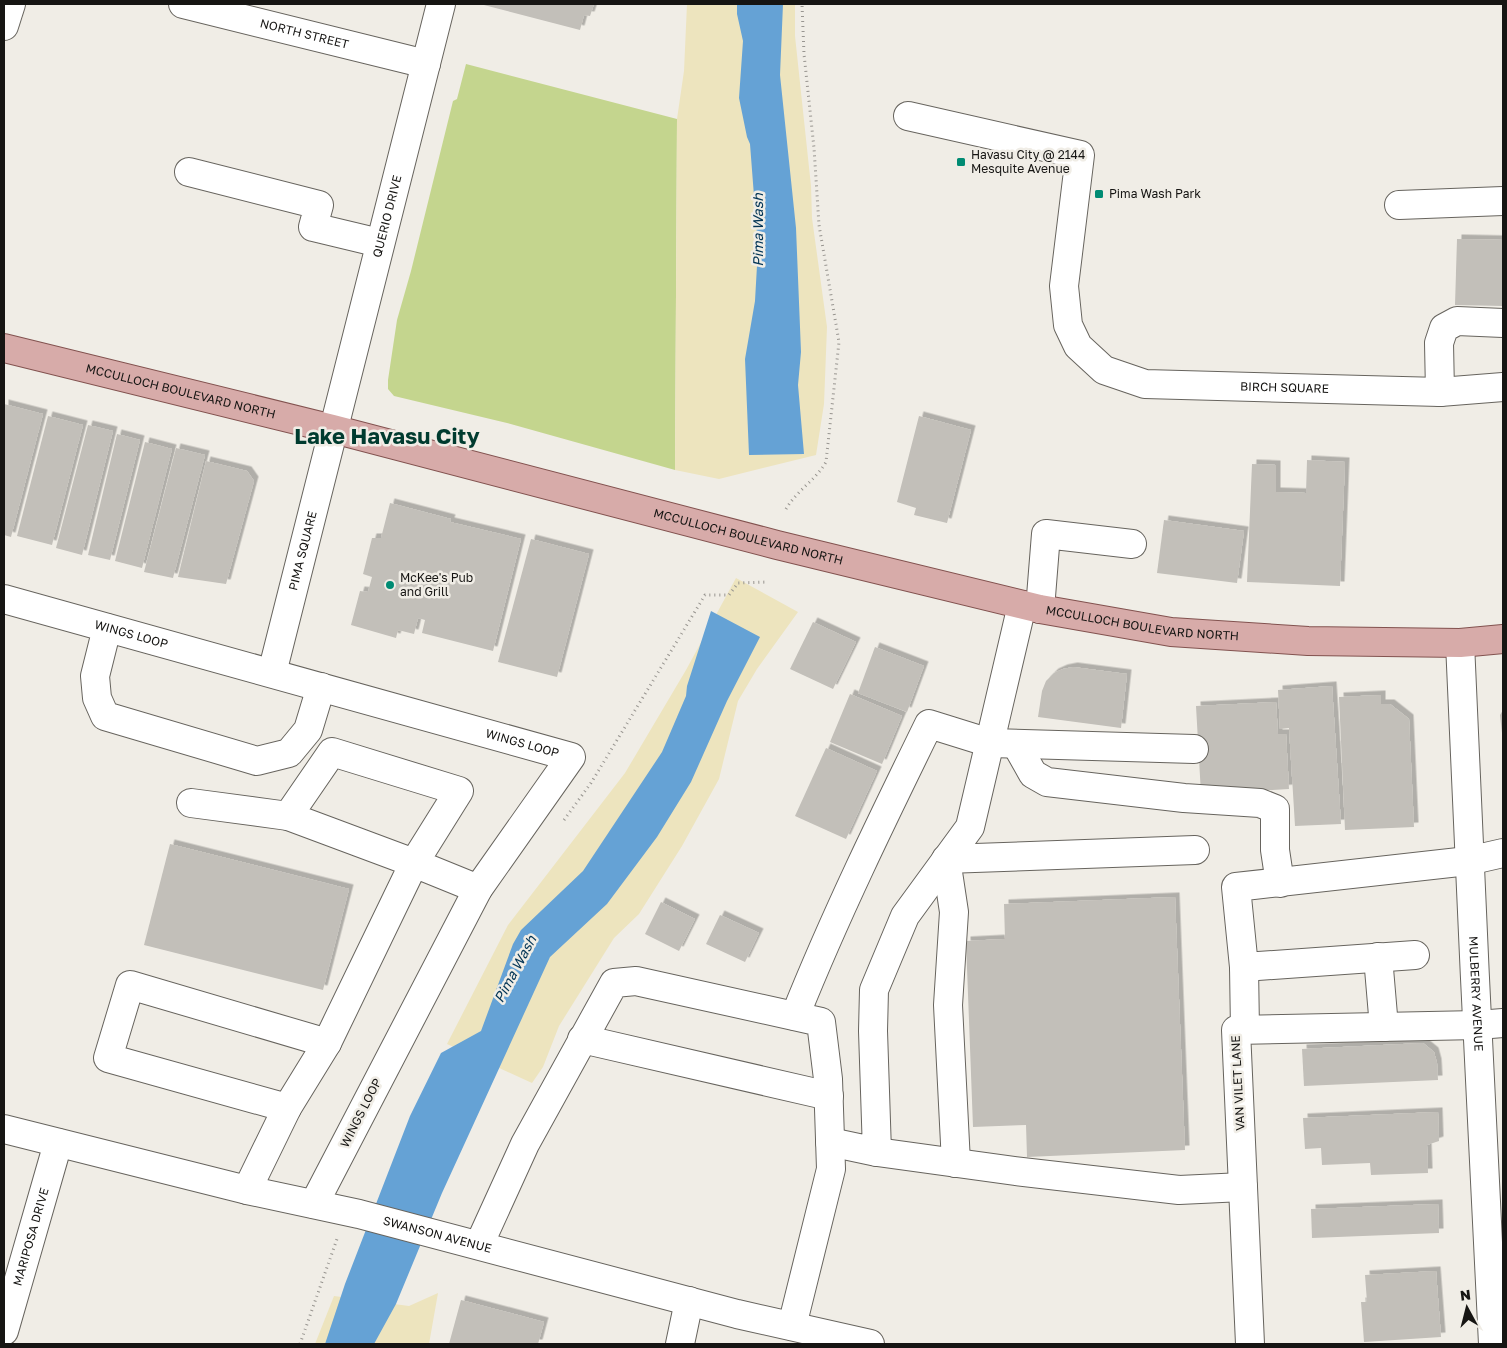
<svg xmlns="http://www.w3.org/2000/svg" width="1507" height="1348" viewBox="0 0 1507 1348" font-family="'Golos Text',sans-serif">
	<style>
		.green { fill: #c4d58e }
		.sand { fill: #ede4be }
		.water { fill: #65a2d5 }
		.building { fill: #c2bfb9; filter: url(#shadow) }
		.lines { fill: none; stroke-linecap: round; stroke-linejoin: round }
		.minor-casing { stroke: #67645e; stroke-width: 30 }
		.major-casing { stroke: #82524f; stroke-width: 30 }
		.path { stroke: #989590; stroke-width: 3; stroke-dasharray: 1 4; stroke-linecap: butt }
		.minor { stroke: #fff; stroke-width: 28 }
		.major { stroke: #d7aba9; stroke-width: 28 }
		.poi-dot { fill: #008b73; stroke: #f0ede6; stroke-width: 2 }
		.labels { text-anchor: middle; stroke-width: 5; stroke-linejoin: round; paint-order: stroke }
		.street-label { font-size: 12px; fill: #161513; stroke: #f0ede6 }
		.poi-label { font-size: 12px; fill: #161513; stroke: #f0ede6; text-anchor: start }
		.water-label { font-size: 14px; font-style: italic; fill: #023455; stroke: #f0ede6 }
		.town-label { font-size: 22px; font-weight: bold; fill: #003b2f; stroke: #f0ede6 }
	</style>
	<defs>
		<filter id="shadow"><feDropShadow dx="4.5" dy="-4.5" stdDeviation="0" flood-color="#0004"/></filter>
	</defs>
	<rect width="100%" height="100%" fill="#f0ede6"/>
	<polygon class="green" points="466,64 677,119 675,470 507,423 394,396 388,389 388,380 397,320 411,271 453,101 457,99"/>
	<g class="sand">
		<polygon points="687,4 795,4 795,36 811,186 812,218 827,327 824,404 816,455 719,479 675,470 677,119 684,71"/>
		<polygon points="736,578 798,612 757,669 738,701 719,779 682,846 639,914 614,938 559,1026 543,1067 532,1083 447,1044 508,925 625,773 686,670"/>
		<polygon points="438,1293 429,1344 315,1344 334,1296 409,1306"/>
	</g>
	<g class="water">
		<polygon points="737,4 783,4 780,75 796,228 801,352 798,385 804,454 749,455 745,359 755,301 758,248 750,144 747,137 739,98 743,41 737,14"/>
		<polygon points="711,611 760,637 727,701 691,782 657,837 607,904 550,957 442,1193 396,1304 374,1344 325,1344 345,1284 410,1116 441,1053 481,1031 513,944 521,930 583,871 662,752 686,696 687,686"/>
	</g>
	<g class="building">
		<polygon points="480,4 594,4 590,16 584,15 580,30"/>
		<polygon points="1457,239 1503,240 1503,306 1455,305"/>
		<polygon points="4,404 43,414 11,537 4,535"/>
		<polygon points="48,416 83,425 52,545 17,536"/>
		<polygon points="919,416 971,430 947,523 914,515 916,508 897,502"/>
		<polygon points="88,425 113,431 82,555 56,548"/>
		<polygon points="117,434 140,440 110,560 88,555"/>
		<polygon points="145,442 172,449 142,568 115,561"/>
		<polygon points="176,448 205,455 173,578 144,572"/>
		<polygon points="1307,460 1345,462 1340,586 1247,582 1252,464 1276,465 1276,492 1306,493"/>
		<polygon points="206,461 247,471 254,481 226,584 178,577"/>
		<polygon points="390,503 451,519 450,522 521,539 493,651 422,633 425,620 418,618 414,634 398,630 396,638 351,625 360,591 368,592 372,577 363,574 372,538 381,538"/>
		<polygon points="1164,520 1244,531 1237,583 1157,573"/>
		<polygon points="531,539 589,554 557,677 498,662"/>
		<polygon points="813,622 856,642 833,689 790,669"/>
		<polygon points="875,647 924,666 907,712 858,693"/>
		<polygon points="1073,667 1127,674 1121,728 1038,717 1042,691 1046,681 1054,673 1063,669"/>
		<polygon points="1332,686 1341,824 1295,826 1289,728 1280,729 1278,690"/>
		<polygon points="850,694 902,716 882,764 830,742"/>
		<polygon points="1381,695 1381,704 1390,704 1409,719 1414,827 1345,830 1339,697"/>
		<polygon points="1276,702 1278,734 1286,734 1289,789 1201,794 1196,706"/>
		<polygon points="1503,710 1503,733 1502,733 1500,715"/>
		<polygon points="826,748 877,771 846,839 795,816"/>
		<polygon points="170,844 349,889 323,990 144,945"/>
		<polygon points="1175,897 1185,1150 1027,1157 1026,1125 973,1127 966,941 1005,939 1004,904"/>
		<polygon points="661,902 695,919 679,951 645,934"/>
		<polygon points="720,915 759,933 745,962 706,944"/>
		<polygon points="1423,1043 1434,1052 1437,1063 1438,1080 1304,1086 1302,1049"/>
		<polygon points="1438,1112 1439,1141 1427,1145 1428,1173 1371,1175 1370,1163 1322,1165 1321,1148 1305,1149 1303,1118"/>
		<polygon points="1438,1204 1439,1233 1312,1238 1311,1209"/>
		<polygon points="1436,1271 1441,1337 1364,1342 1361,1302 1367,1302 1365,1275"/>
		<polygon points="461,1300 544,1322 538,1344 449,1344"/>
	</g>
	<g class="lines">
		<defs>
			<g id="minor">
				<path id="s1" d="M183,4l243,60"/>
				<polyline points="4,26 11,4"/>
				<path id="s2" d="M908,116l172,39 -16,131 4,39 10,21 26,24 41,14 295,8 63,-5"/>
				<polyline points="189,172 319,205 313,227 380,243"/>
				<polyline points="1399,205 1503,201"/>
				<polyline points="1440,392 1439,343 1444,328 1457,321 1503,323"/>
				<path id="s3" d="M4,599l567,158 -93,132 -164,315"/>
				<polyline points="1040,609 1046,534 1132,544"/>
				<polyline points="107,628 95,676 97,698 105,716 257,761 289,753 308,730 321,687"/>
				<path id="s4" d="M1460,643c9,234 22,467 33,701"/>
				<path id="s5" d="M272,673l169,-669"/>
				<polyline points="1016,744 1033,774 1047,782 1184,798 1260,803 1275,809 1275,850 1280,883"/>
				<polyline points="191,803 288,816"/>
				<polyline points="1415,955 1244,967 1236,887 1468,861 1503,853"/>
				<polyline points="1378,957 1384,1027"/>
				<polyline points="1244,967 1245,1030"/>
				<path d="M795,1016c40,-100 87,-196 134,-292l61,19 204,6"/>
				<polyline points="582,1039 829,1096"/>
				<polyline points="287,1108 108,1058 130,985 327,1043"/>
				<path id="s6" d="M4,1129l243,61 112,24 378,100 133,30"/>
				<polyline points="830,1142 877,1152 873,1031 874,990 905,916 970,827 1022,605"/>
				<polyline points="877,1152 1015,1171 1179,1190 1243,1187"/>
				<polyline points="956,1163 948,1005 954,912 946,859 1195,850"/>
				<polyline points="247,1190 287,1108 327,1043 414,863 459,791 332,752 288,816 414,863 478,889"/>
				<polyline points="479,1245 525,1144 614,983 636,981 821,1022 828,1079 831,1169 792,1326"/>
				<path id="s7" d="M4,1331l54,-188"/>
				<polyline points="680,1344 689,1301"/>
				<polyline points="1250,1344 1236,1030 1478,1025 1503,1023"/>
			</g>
			<g id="major">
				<path id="s8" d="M4,348l329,81 444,116 263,64 131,23 137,9 152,2 43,-4"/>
			</g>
		</defs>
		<use href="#minor" class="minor-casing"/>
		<use href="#major" class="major-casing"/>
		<g class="path">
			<path d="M786,509c12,-20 29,-28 40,-47l13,-120 -20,-117 -5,-77 -10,-94 -2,-50"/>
			<polyline points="564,820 591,783 705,595 729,595 738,583 768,582"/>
			<polyline points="300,1344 337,1239"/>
		</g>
		<use href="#minor" class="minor"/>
		<use href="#major" class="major"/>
	</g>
	<g class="poi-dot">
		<rect x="956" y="157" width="10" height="10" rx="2.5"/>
		<rect x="1094" y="189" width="10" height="10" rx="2.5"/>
		<circle cx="390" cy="585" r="5"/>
	</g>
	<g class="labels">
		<g class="street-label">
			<text dy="4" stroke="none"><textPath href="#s1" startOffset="125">NORTH STREET</textPath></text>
			<text dy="4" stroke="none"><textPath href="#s5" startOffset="471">QUERIO DRIVE</textPath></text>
			<text dy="4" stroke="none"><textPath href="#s2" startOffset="589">BIRCH SQUARE</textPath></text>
			<text dy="4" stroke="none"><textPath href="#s8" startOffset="182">MCCULLOCH BOULEVARD NORTH</textPath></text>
			<text dy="4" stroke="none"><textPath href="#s8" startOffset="768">MCCULLOCH BOULEVARD NORTH</textPath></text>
			<text dy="4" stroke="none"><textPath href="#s5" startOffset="126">PIMA SQUARE</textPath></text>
			<text dy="4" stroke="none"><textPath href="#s8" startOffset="1172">MCCULLOCH BOULEVARD NORTH</textPath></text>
			<text dy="4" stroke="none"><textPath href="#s3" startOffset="132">WINGS LOOP</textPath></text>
			<text dy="4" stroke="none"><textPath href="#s3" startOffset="538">WINGS LOOP</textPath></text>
			<text dy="4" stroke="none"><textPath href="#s4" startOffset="351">MULBERRY AVENUE</textPath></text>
			<text transform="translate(1238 1083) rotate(-93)" y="4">VAN VILET LANE</text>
			<text transform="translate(361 1113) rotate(-63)" y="4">WINGS LOOP</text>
			<text dy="4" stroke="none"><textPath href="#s6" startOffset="446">SWANSON AVENUE</textPath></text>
			<text dy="4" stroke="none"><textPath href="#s7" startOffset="98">MARIPOSA DRIVE</textPath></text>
		</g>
		<g class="poi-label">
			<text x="971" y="159">Havasu City @ 2144<tspan x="971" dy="14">Mesquite Avenue</tspan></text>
			<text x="1109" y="198">Pima Wash Park</text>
			<text x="400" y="582">McKee's Pub<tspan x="400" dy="14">and Grill</tspan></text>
		</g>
		<g class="water-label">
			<text transform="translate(758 230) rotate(-90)" y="5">Pima Wash</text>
			<text transform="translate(515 969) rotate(-62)" y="5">Pima Wash</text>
		</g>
		<g class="town-label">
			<text x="387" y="444">Lake Havasu City</text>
		</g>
	</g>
	<rect width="1507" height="1348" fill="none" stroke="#161513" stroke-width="10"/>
	<g transform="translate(1467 1308) rotate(353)" stroke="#f0ede6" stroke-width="4" paint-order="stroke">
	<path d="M0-4L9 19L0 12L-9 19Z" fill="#161513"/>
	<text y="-8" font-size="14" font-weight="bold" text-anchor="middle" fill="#161513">N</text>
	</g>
</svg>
